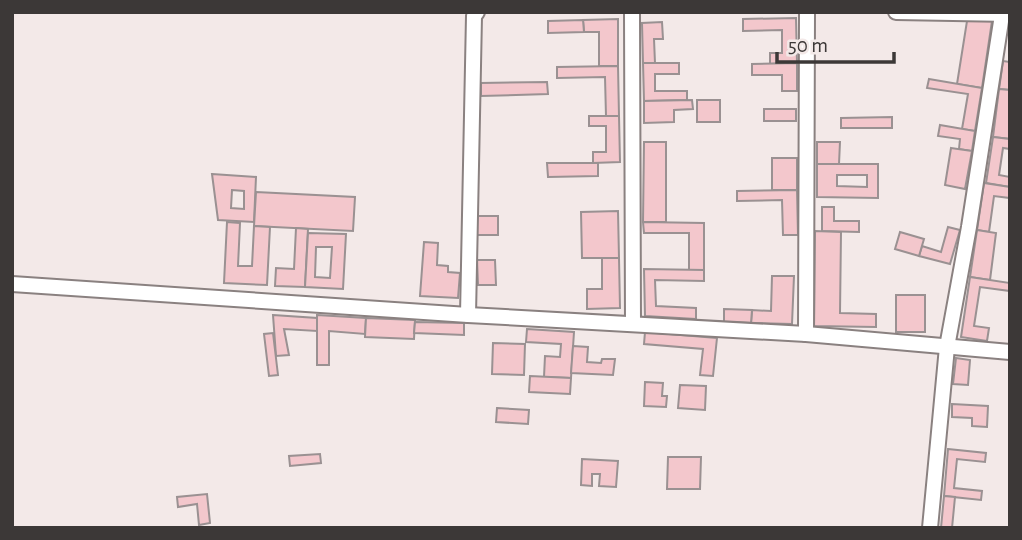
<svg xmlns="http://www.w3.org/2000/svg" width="1022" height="540" viewBox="0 0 1022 540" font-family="'Alegreya Sans',sans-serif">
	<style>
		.building { fill: #f3c7cc; stroke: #9a9192; stroke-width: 2; fill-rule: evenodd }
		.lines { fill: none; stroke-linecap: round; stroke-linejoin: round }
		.minor-casing { stroke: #8a8180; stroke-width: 18 }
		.minor { stroke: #fff; stroke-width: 14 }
	</style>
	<rect width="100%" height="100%" fill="#f3e9e8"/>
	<g class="building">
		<polygon points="796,18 797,63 770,64 770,53 782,53 782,30 743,31 743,19"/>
		<polygon points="618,19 618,66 599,66 599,32 584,32 583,20"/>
		<polygon points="583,20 584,32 548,33 548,21"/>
		<polygon points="967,21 992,21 982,88 957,84"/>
		<polygon points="662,22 663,39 654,39 655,63 643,63 642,23"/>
		<polygon points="1003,61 1010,62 1010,90 999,89"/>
		<polygon points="643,63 679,63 679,74 655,74 655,91 687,91 687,100 644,101"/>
		<polygon points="797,63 797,91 782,91 782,75 752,75 752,64"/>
		<polygon points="618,66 619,116 606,116 605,77 557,78 557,67"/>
		<polygon points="929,79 982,88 975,131 962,129 968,94 927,88"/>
		<polygon points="547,82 548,94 481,96 481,83"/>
		<polygon points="999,89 1010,90 1010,139 993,137"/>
		<polygon points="692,100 693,109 674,110 674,122 644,123 644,101"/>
		<rect x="697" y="100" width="23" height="22"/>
		<rect x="764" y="109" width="32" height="12"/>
		<polygon points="589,116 619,116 620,162 593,163 593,152 606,152 606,126 589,126"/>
		<polygon points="892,117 892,128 841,128 841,118"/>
		<polygon points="940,125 975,131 972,151 959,149 960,139 938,136"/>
		<polygon points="993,137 1010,139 1010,149 1003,148 999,175 1010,177 1010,187 986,183"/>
		<polygon points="644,142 666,142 666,222 643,222"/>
		<polygon points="817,142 840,142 839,164 817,164"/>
		<polygon points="951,148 972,151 965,189 945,185"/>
		<rect x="772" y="158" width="25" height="32"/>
		<polygon points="547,163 598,163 598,176 548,177"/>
		<path d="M817,164h61v34l-61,-1zM837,175h30v12l-30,-1z"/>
		<path d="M212,174l44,3 -2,45 -36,-2zM232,190l12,1v18l-13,-1z"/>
		<polygon points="984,183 1010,187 1010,198 994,196 989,232 977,230"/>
		<polygon points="797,190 798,235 783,235 782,200 737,201 737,191"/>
		<polygon points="256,192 355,197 353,231 254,226"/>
		<polygon points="822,207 834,207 834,221 859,221 859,232 822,231"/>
		<polygon points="618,211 619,258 582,258 581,212"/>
		<rect x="476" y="216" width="22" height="19"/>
		<polygon points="227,222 240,223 238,266 252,266 254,226 270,227 267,285 224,283"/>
		<polygon points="643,222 704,223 704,270 689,270 689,233 644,233"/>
		<polygon points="948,227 960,230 950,264 919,256 922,246 941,252"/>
		<polygon points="296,228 308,229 305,287 275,286 276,268 294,269"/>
		<polygon points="977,230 996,233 990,280 970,277"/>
		<polygon points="815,231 841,232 840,313 876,314 876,327 814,326"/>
		<polygon points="900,232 924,239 919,256 895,249"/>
		<path d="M308,233l38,1 -3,55 -38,-2zM316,247h16l-2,31 -15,-1z"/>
		<polygon points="424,242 438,243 437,265 448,266 448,272 460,273 458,298 420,296"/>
		<polygon points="602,258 619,258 620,308 587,309 587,289 602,289"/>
		<polygon points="477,260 495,260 496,285 478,285"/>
		<polygon points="644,269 704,270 704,281 655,280 656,306 696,308 696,319 645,316"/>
		<polygon points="772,276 794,276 792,324 751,323 752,310 771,311"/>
		<polygon points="970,277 1010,283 1010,291 980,287 974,326 989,328 987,341 961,337"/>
		<rect x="896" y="295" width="29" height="37"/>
		<polygon points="724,309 752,310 751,323 724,322"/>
		<polygon points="273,315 317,318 317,331 284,329 289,355 276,356"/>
		<polygon points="317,315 366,318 365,334 329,331 329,365 317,365"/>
		<polygon points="366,318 415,320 414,339 365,337"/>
		<polygon points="415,322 464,323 464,335 414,333"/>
		<polygon points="527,329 574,332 571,378 544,377 545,356 560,357 561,344 526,342"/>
		<polygon points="645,332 717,338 713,376 700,375 703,349 644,344"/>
		<polygon points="273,333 278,375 269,376 264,334"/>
		<polygon points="493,343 525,344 524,375 492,374"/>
		<polygon points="573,346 588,347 587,362 601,363 602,359 615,359 613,375 571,373"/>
		<polygon points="956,358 970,360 968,385 953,384"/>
		<polygon points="530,376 571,378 570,394 529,392"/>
		<polygon points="645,382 663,383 662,396 667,396 666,407 644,406"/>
		<polygon points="680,385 706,386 705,410 678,408"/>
		<polygon points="952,404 988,406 987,427 972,426 972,418 952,417"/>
		<polygon points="497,408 529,410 528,424 496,422"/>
		<polygon points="948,449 986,453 985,462 957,459 954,488 982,491 981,500 944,496"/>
		<polygon points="320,454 321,463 290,466 289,456"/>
		<polygon points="668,457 701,457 700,489 667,489"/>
		<polygon points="582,459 618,461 616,487 599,486 600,474 592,474 592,486 581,485"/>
		<polygon points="207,494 210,523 199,525 197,504 178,507 177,497"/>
		<polygon points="944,496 955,497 952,528 941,528"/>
	</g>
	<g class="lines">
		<defs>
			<g id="minor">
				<polyline points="632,12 633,324"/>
				<polyline points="896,12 1010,14"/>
				<polyline points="12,284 468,315 806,334 1010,352"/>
				<polyline points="468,315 474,16 477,12"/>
				<polyline points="806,334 807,12"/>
				<polyline points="930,528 947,347 969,227 1002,15"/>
			</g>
		</defs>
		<use href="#minor" class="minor-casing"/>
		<use href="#minor" class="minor"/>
	</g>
	<rect width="1022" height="540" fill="none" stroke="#3c3837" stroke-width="28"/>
	<path d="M777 52v10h117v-10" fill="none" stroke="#3c3837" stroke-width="3.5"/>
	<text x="788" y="52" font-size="21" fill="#3c3837" stroke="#f3e9e8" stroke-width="5" paint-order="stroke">50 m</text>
</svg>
